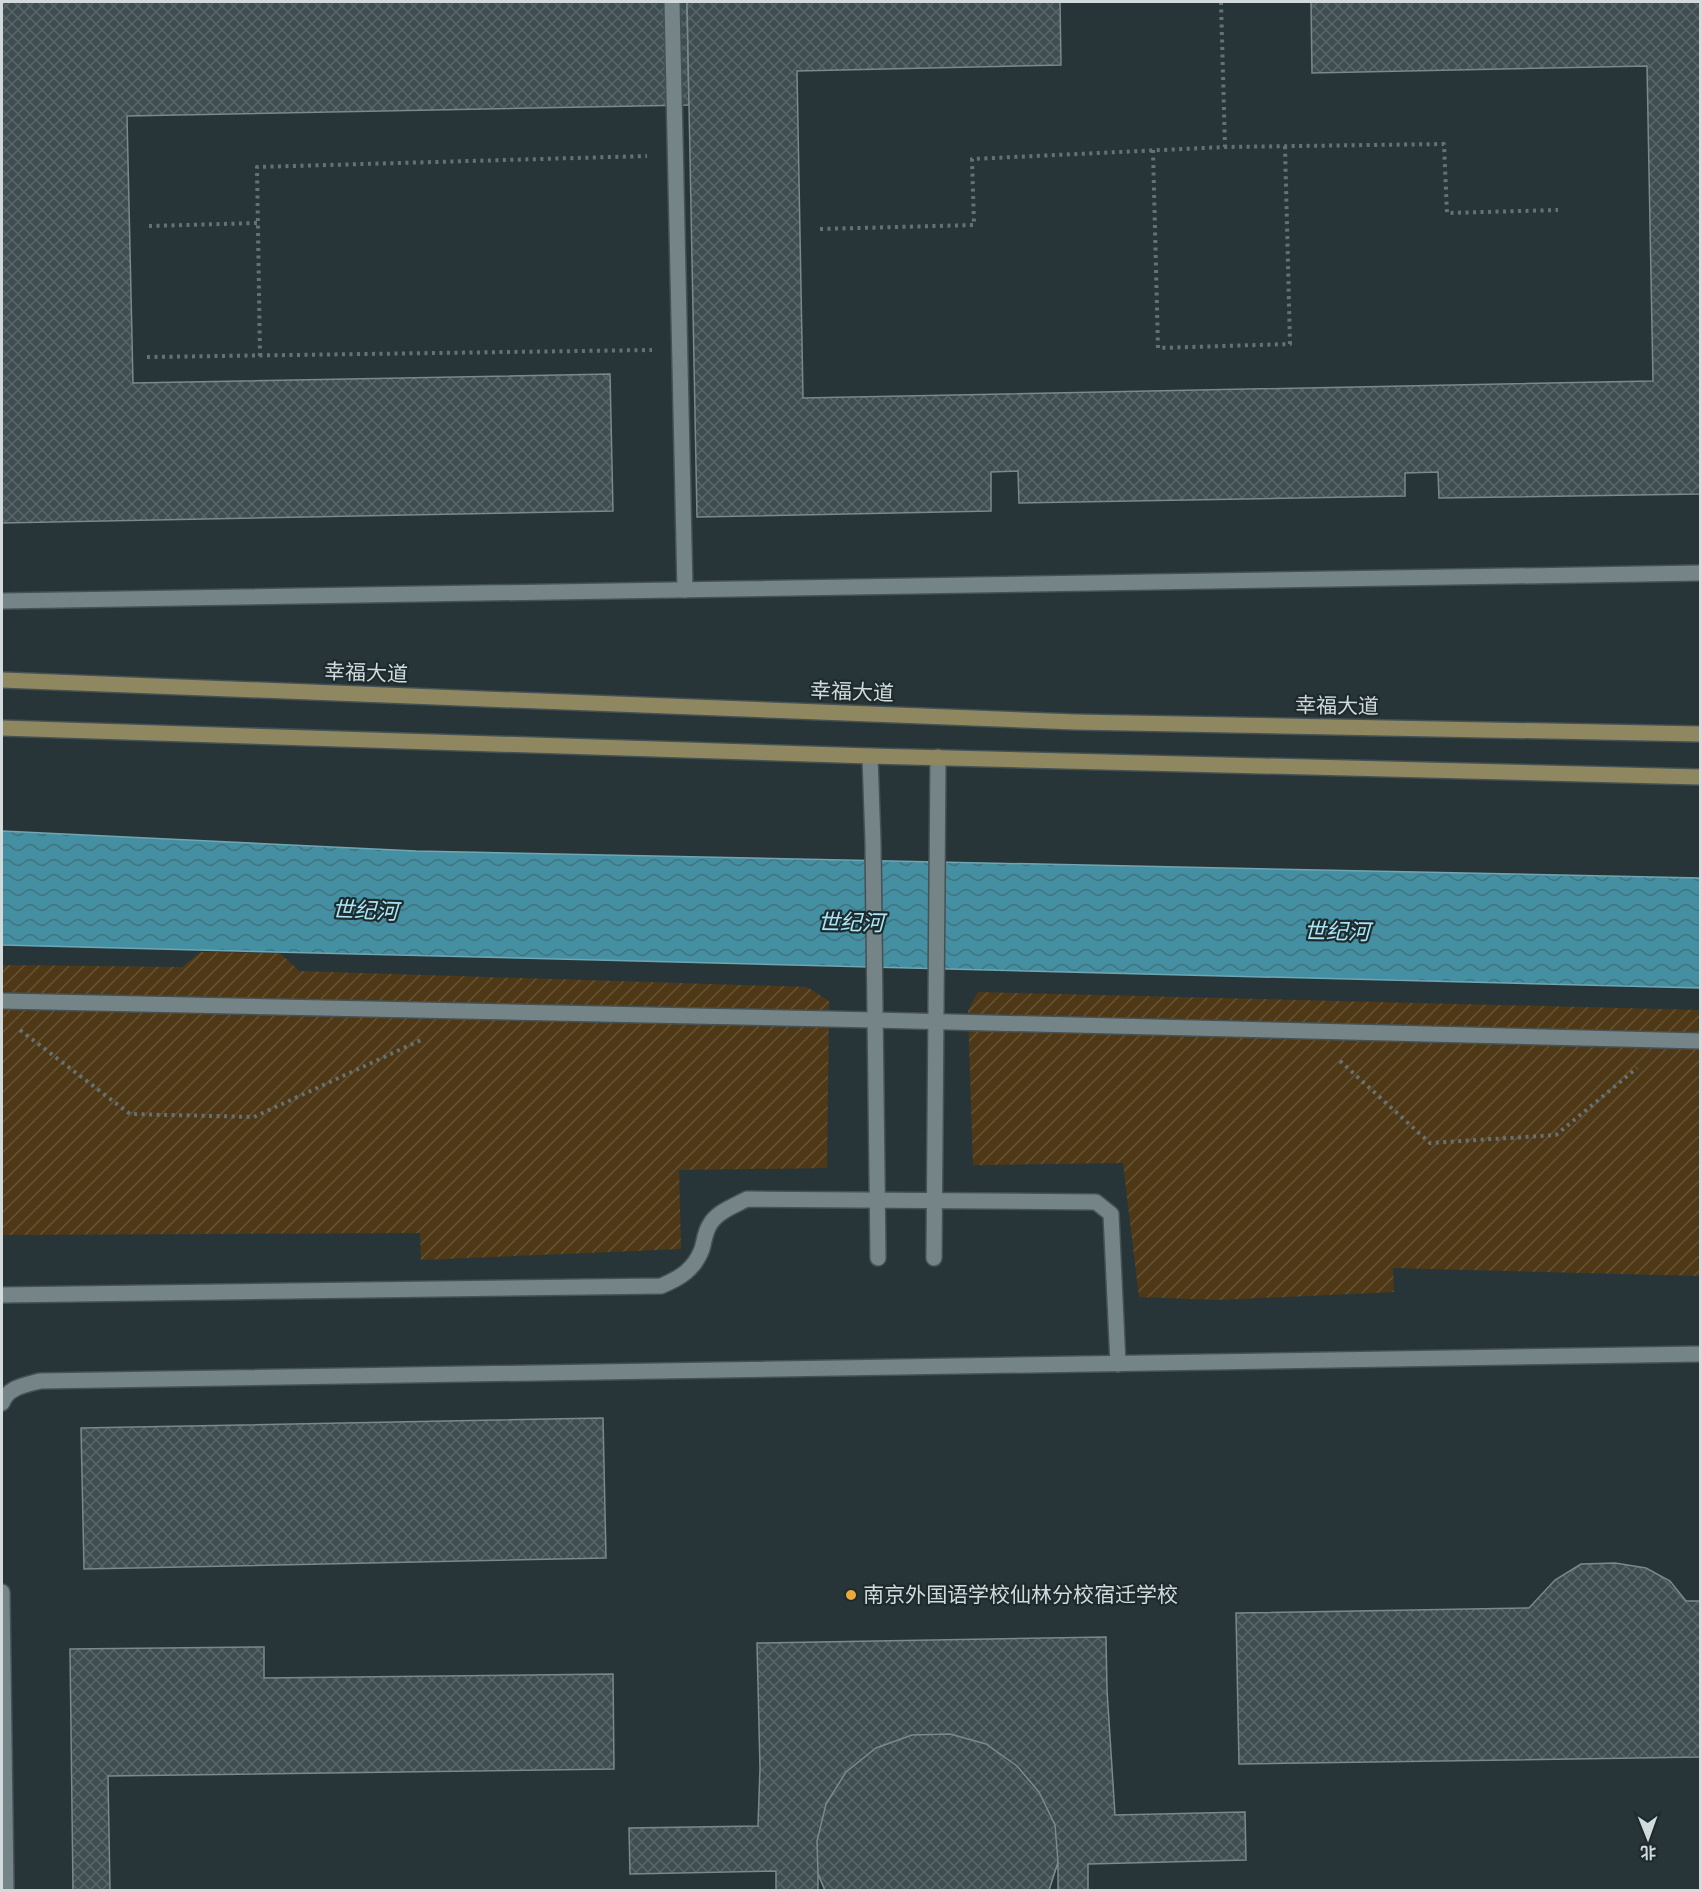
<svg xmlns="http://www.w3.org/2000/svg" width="1702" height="1892" viewBox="0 0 1702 1892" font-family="'DM Sans','Noto Sans SC',sans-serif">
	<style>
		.garden { fill: url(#garden-furrows) }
		.water { fill: url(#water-waves); stroke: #6fa6b3; stroke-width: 1.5 }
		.building { fill: url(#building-cross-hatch); stroke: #7a898d; stroke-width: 1.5 }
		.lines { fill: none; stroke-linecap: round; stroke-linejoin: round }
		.service-casing { stroke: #465154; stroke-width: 18 }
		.secondary-casing { stroke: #465154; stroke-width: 18 }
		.path { stroke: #667174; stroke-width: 4; stroke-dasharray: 3 4.5; stroke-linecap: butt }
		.service { stroke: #758487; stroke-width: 15 }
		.secondary { stroke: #8f875f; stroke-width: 15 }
		.poi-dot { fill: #eaaa39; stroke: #1e2b2e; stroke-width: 2 }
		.labels { text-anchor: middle; stroke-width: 4.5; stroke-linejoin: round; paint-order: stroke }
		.street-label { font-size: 21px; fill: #d2dadc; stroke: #1e2b2e }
		.poi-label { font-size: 21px; fill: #d2dadc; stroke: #1e2b2e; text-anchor: start }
		.water-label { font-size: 22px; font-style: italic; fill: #aae7f7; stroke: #1e2b2e }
	</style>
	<defs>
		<pattern id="garden-furrows" width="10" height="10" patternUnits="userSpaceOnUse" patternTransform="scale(1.5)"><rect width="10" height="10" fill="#4e3816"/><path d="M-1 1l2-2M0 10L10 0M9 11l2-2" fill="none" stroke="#675437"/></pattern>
		<pattern id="water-waves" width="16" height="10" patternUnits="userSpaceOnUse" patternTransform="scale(1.5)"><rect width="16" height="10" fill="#448fa1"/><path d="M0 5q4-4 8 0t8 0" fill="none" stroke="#427480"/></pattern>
		<pattern id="building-cross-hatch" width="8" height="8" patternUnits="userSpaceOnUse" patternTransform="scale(1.5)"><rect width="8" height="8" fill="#3f4d51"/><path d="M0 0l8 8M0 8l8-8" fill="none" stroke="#5a6669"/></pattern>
	</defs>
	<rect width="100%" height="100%" fill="#283538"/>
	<g class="garden">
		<polygon points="201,952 280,953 299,971 807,987 829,1001 827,1168 679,1170 681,1249 421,1260 420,1233 2,1235 2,965 182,967"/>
		<polygon points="978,992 1700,1010 1700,1276 1393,1268 1394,1292 1218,1300 1139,1297 1123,1163 973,1165 968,1011"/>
	</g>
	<polygon class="water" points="2,831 416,851 1700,878 1700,988 2,945"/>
	<g class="building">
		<polygon points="2,2 687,2 689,105 127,116 133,383 610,374 613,511 2,523"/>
		<polygon points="687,2 1060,2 1061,65 797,71 803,398 1653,381 1647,66 1312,73 1311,2 1700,2 1700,494 1439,498 1438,472 1405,473 1405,496 1019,503 1018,471 991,472 991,511 697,517"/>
		<polygon points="603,1418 606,1558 84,1569 81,1428"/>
		<polygon points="1615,1563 1646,1568 1670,1581 1686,1601 1700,1601 1700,1757 1239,1764 1236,1613 1529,1608 1555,1580 1581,1564"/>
		<polygon points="1106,1637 1107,1690 1115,1815 1245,1812 1246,1860 1088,1864 1088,1890 1058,1890 1058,1862 1049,1890 825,1890 818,1874 818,1890 776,1890 776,1871 630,1874 629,1828 758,1826 760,1768 757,1643"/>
		<polygon points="264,1647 264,1678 613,1674 614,1769 108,1776 110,1890 73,1890 70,1649"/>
		<polygon points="950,1734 986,1744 1017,1766 1039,1792 1055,1825 1058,1862 1049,1890 825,1890 818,1874 817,1841 826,1804 846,1772 876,1748 912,1735"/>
	</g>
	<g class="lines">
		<defs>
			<g id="service">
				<polyline points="672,2 685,590"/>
				<polyline points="2,601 1700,573"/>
				<polyline points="870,756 873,843 878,1258"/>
				<polyline points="2,1001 874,1020 1700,1041"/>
				<polyline points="934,1258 938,757"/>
				<path d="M2,1295l659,-9c19,-8 33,-16 41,-37 2,-7 3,-16 7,-23 7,-14 25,-20 38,-27l349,3 15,12 7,150"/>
				<path d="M2,1403c6,-16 23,-18 38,-22l1660,-27"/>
				<polyline points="2,1592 6,1890"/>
			</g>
			<g id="secondary">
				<polyline points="2,680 1075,722 1700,734"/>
				<polyline points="2,728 870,756 1700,777"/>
			</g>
		</defs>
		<use href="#service" class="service-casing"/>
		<use href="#secondary" class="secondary-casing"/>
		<g class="path">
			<polyline points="1221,2 1225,147"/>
			<polyline points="1153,150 1158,348 1290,344 1285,146"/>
			<polyline points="149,226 258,223"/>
			<polyline points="820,229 974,225 972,159 1225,147 1444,144 1447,213 1558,210"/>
			<polyline points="260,356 257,167 647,156"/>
			<polyline points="147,357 652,350"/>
			<polyline points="20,1030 130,1114 254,1117 421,1040"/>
			<polyline points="1340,1061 1430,1143 1556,1135 1637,1068"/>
		</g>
		<use href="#service" class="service"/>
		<use href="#secondary" class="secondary"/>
	</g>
	<circle class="poi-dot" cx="851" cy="1595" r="6"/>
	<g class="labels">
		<g class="street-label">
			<text transform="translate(366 673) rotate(2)" y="7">幸福大道</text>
			<text transform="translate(852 692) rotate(2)" y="7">幸福大道</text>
			<text transform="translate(1337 706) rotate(1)" y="7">幸福大道</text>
		</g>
		<g class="poi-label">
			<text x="863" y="1602">南京外国语学校仙林分校宿迁学校</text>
		</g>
		<g class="water-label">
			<text transform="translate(365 910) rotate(2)" y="8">世纪河</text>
			<text transform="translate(851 922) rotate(1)" y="8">世纪河</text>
			<text transform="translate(1337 931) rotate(1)" y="8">世纪河</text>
		</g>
	</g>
	<rect width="1702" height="1892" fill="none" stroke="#d2dadc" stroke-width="6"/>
	<g transform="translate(1648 1838) rotate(179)" stroke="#1e2b2e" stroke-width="4.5" paint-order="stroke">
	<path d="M0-4.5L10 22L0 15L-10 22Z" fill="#d2dadc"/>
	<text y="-9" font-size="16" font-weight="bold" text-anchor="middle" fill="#d2dadc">北</text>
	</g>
</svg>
